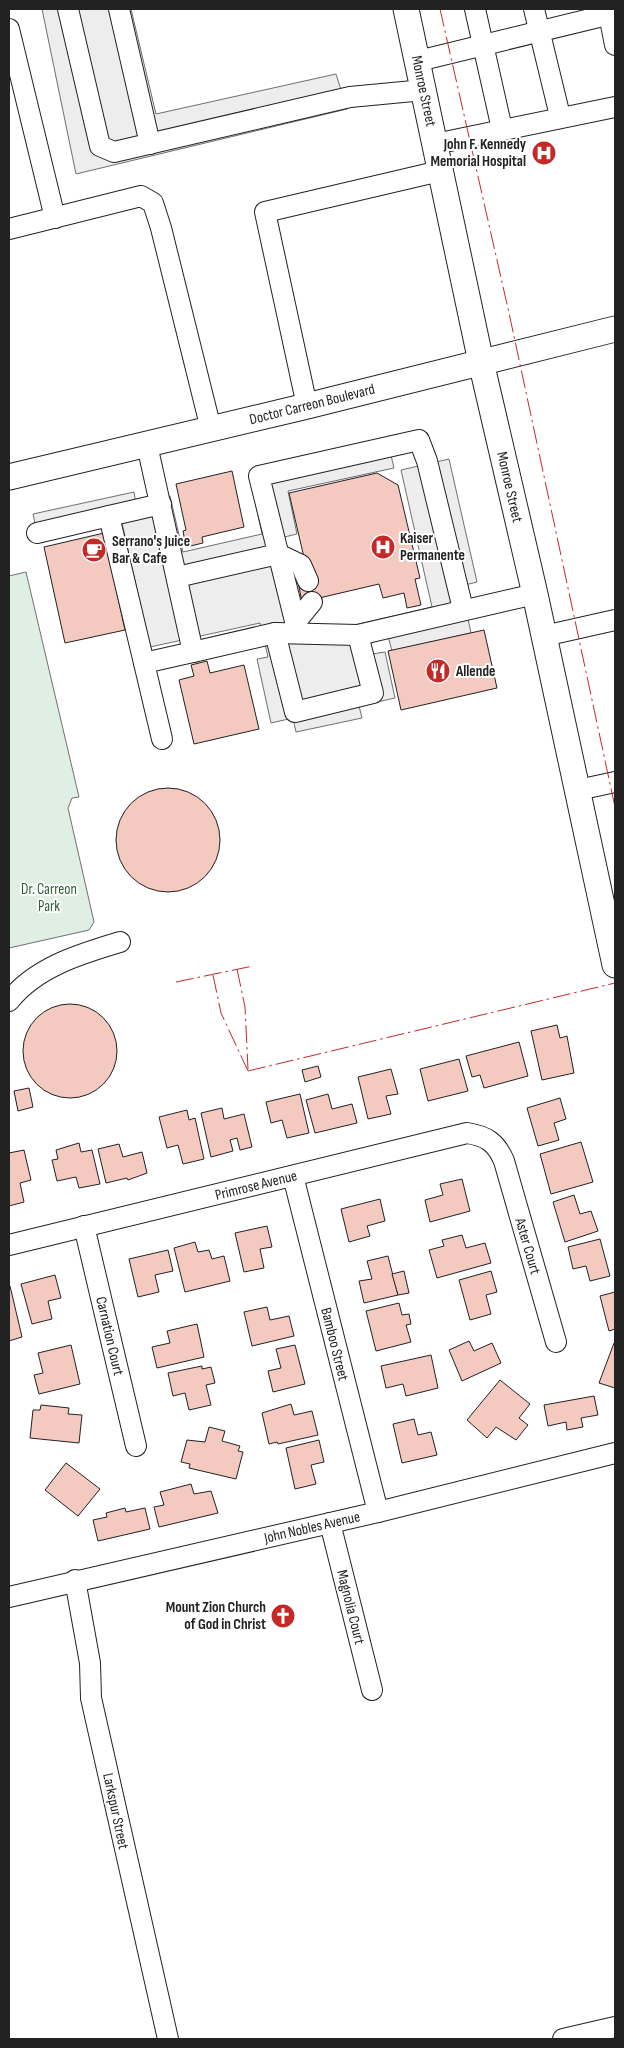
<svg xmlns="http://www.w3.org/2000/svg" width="624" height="2048" viewBox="0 0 624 2048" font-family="'Sofia Sans Condensed',sans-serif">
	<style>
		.green { fill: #e0efe3; stroke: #6f6f6f }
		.parking { fill: #ededed; stroke: #6f6f6f }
		.building { fill: #f3c9c0; stroke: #222 }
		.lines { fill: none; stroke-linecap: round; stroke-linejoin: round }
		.minor-casing { stroke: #222; stroke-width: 22 }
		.major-casing { stroke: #222; stroke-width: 27 }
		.minor { stroke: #fff; stroke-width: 20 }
		.major { stroke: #fff; stroke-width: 25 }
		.power { stroke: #c62828; stroke-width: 1; stroke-dasharray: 18 4 2.5 4; stroke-linecap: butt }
		.labels { text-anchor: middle; stroke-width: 4; stroke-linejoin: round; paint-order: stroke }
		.street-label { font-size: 15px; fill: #222; stroke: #fff }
		.poi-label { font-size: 15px; font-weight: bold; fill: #222; stroke: #fff; text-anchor: start }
		.park-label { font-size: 15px; fill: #2f5e38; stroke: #fff }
	</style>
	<rect width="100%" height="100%" fill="#fff"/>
	<polygon class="green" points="26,572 79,797 72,798 68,808 94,922 89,930 9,948 9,576"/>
	<g class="parking">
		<polygon points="42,9 131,9 156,114 336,74 347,109 76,174"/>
		<polygon points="390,451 394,468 288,491 297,534 276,539 298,638 432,607 401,470 449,459 477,582 461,586 471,633 392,651 388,636 369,641 372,654 385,652 395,698 359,706 362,718 296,732 293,718 271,723 257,659 268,657 260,623 150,647 119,510 36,528 33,514 134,492 136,504 170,496 183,552 262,534 251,482"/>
	</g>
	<g class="building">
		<polygon points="232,471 244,527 202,537 203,543 186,547 183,531 186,530 176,484"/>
		<polygon points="377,473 398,485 420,578 415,579 421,605 407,608 404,593 383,598 379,584 302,602 298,582 309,579 289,493"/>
		<polygon points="104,533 125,630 65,643 44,547"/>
		<polygon points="484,630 497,688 401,710 388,651"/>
		<polygon points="207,661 210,673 244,665 259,729 194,744 179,680 194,676 191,665"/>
		<circle cx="168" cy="840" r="52"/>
		<circle cx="70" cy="1051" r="47"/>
		<polygon points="557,1025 560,1038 567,1036 574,1073 542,1080 531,1031"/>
		<polygon points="519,1042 528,1076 484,1088 480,1075 472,1077 466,1056"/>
		<polygon points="459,1059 468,1091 428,1101 420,1069"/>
		<polygon points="318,1066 321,1077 305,1082 302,1070"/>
		<polygon points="391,1069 398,1094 386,1096 391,1114 368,1119 358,1077"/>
		<polygon points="29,1088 33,1107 18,1111 14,1091"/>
		<polygon points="300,1094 309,1133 287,1138 282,1120 271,1123 266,1102"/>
		<polygon points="328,1094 332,1109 352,1104 357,1123 315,1133 306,1100"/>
		<polygon points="560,1098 566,1119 554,1123 559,1140 538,1146 527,1108"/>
		<polygon points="222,1108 224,1119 244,1114 252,1147 240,1150 237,1138 230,1140 233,1151 211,1157 201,1113"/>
		<polygon points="187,1110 189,1120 195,1118 204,1159 183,1164 178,1145 167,1148 159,1117"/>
		<polygon points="581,1142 593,1182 551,1194 540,1154"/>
		<polygon points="79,1143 81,1152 92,1150 100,1184 79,1188 76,1177 57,1181 52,1160 58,1159 56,1150"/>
		<polygon points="119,1144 123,1157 142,1152 147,1173 128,1180 127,1178 106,1183 98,1149"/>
		<polygon points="24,1150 31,1180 20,1183 24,1202 9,1206 9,1153"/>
		<polygon points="462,1179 470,1211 430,1222 425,1200 443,1195 440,1184"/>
		<polygon points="574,1195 580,1214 591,1211 598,1231 565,1242 553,1202"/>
		<polygon points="380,1199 385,1221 367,1226 370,1236 349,1242 341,1209"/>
		<polygon points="267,1226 272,1247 260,1249 264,1268 244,1272 235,1233"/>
		<polygon points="462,1235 466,1248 485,1243 491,1263 437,1278 429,1250 444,1246 442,1240"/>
		<polygon points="600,1239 610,1276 590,1281 586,1266 573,1269 568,1247"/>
		<polygon points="195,1242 198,1252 209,1250 212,1259 224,1256 230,1281 185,1292 174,1248"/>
		<polygon points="168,1250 173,1271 155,1275 159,1292 138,1297 129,1259"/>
		<polygon points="388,1256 398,1295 364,1303 359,1281 372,1279 367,1261"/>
		<polygon points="404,1271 409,1293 398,1295 392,1274"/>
		<polygon points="491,1271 497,1292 486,1295 491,1314 470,1320 459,1280"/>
		<polygon points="55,1275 61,1298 48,1301 52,1319 32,1324 21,1284"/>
		<polygon points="10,1286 22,1337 9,1341 9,1287"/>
		<polygon points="615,1292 615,1329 609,1331 600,1296"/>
		<polygon points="399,1303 402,1315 409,1314 411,1324 406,1325 411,1342 376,1351 366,1311"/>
		<polygon points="267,1307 270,1320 289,1316 294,1336 252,1346 244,1312"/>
		<polygon points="197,1324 204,1357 157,1368 152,1347 170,1343 167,1331"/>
		<polygon points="469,1341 474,1351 492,1343 501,1363 462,1381 449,1350"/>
		<polygon points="614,1343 615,1343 615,1388 599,1383"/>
		<polygon points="71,1345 80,1384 39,1394 34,1375 43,1373 38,1353"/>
		<polygon points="295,1345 305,1384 273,1392 268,1371 281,1368 276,1349"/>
		<polygon points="431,1355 438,1388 406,1396 403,1384 386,1388 381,1366"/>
		<polygon points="202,1366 202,1369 211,1367 215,1383 206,1385 211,1405 189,1410 185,1393 173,1396 168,1373"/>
		<polygon points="500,1380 530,1404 519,1418 528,1425 516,1440 496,1427 487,1438 467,1420"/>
		<polygon points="594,1396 598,1415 581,1418 583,1427 567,1430 566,1422 548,1426 544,1405"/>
		<polygon points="291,1404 294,1415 312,1411 318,1435 278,1444 277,1442 269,1444 262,1413"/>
		<polygon points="41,1405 69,1408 68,1414 82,1415 79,1443 30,1438 33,1410 40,1410"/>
		<polygon points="414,1419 418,1435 431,1432 437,1455 402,1463 393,1424"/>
		<polygon points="209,1427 225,1431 222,1441 240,1446 238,1451 243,1452 236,1479 189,1468 190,1464 181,1462 187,1440 205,1442"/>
		<polygon points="319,1440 324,1462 311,1465 316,1484 295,1489 286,1448"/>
		<polygon points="66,1463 100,1489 78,1516 45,1490"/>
		<polygon points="191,1484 194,1494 211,1491 218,1513 159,1527 154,1507 164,1505 160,1492"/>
		<polygon points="125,1508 126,1512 145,1508 150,1529 98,1541 93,1520 107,1517 106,1513"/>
	</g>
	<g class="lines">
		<defs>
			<g id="minor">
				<polyline points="68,9 100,146 114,152 350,97 424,90"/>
				<polyline points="119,9 150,144"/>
				<polyline points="475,9 502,129"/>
				<polyline points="534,9 560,116"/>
				<polyline points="609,14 615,45"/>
				<polyline points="9,29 55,218"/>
				<polyline points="418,61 615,13"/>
				<polyline points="435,144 615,107"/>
				<polyline points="9,229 141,196 153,203 161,228 211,429"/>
				<polyline points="307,406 265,212 440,171"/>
				<polyline points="147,445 193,652 275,633 358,635 535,594"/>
				<polyline points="109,516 161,504"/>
				<polyline points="37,533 109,516 144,663"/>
				<polyline points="177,577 278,554 301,565 308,581"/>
				<polyline points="295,623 312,602"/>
				<polyline points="275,633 295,712 373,693 358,635"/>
				<polyline points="298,633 259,476 419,440 427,461 463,609"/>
				<polyline points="544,636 615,620"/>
				<polyline points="162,739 144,663 193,652"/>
				<polyline points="578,790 615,782"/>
				<path d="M9,1001c27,-34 71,-47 111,-59"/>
				<polyline points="293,1176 378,1512"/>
				<polyline points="84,1226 136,1446"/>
				<path d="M9,1245l458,-112c19,3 29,9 37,28l52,181"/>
				<polyline points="330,1523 372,1690"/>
				<polyline points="75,1580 90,1663 91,1698 168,2039"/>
				<polyline points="9,1597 378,1512 615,1453"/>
				<polyline points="563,2039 615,2027"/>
			</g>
			<g id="major">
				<polyline points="406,9 481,362 535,594 615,965"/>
				<polyline points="9,477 307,406 615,329"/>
			</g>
		</defs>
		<use href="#minor" class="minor-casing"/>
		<use href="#major" class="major-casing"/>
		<use href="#minor" class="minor"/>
		<use href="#major" class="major"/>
		<g class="power">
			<polyline points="440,9 509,313 615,807"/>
			<polyline points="237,969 245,1007 248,1069"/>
			<polyline points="213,975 221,1013 248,1071"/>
			<polyline points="176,982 253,966"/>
			<polyline points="248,1071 615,983"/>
		</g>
	</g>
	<defs>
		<symbol id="hospital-disc" viewBox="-11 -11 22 22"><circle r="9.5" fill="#c62828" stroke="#fff"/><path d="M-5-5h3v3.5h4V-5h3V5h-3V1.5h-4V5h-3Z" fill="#fff"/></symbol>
		<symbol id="cafe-disc" viewBox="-11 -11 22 22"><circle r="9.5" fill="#c62828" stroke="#fff"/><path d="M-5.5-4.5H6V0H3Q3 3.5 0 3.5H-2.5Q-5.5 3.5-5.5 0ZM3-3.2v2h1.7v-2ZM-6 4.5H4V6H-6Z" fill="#fff"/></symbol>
		<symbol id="restaurant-disc" viewBox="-11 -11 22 22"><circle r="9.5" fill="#c62828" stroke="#fff"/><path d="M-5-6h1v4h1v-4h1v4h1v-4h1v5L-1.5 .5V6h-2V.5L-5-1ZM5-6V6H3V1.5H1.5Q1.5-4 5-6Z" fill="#fff"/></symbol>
		<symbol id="church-disc" viewBox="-11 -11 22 22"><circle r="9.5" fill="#c62828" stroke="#fff"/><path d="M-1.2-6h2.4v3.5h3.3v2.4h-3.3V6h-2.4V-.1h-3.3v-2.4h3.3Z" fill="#fff"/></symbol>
	</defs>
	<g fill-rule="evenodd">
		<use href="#hospital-disc" x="530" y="139" width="28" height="28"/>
		<use href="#hospital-disc" x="369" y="533" width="28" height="28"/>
		<use href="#cafe-disc" x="80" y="536" width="28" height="28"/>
		<use href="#restaurant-disc" x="424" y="657" width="28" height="28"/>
		<use href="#church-disc" x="269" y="1602" width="28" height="28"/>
	</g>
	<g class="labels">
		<g class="street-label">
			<text transform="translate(424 91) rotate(78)" y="5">Monroe Street</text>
			<text transform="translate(312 404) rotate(-14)" y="5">Doctor Carreon Boulevard</text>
			<text transform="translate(510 487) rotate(77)" y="5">Monroe Street</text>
			<text transform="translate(256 1185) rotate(-14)" y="5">Primrose Avenue</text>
			<text transform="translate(528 1246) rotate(74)" y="5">Aster Court</text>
			<text transform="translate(110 1336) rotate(77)" y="5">Carnation Court</text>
			<text transform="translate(335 1344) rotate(76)" y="5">Bamboo Street</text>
			<text transform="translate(312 1527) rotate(-13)" y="5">John Nobles Avenue</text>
			<text transform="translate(351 1607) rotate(76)" y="5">Magnolia Court</text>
			<text transform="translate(116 1811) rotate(78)" y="5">Larkspur Street</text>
		</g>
		<g class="poi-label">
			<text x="526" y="149" text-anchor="end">John F. Kennedy<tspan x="526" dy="17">Memorial Hospital</tspan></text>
			<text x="400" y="543">Kaiser<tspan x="400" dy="17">Permanente</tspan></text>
			<text x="112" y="546">Serrano's Juice<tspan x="112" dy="17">Bar &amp; Cafe</tspan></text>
			<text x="456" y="676">Allende</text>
			<text x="266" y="1612" text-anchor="end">Mount Zion Church<tspan x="266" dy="17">of God in Christ</tspan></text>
		</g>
		<g class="park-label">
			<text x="49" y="894">Dr. Carreon<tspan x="49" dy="17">Park</tspan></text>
		</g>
	</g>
	<rect width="624" height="2048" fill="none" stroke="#222222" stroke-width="20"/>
</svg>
